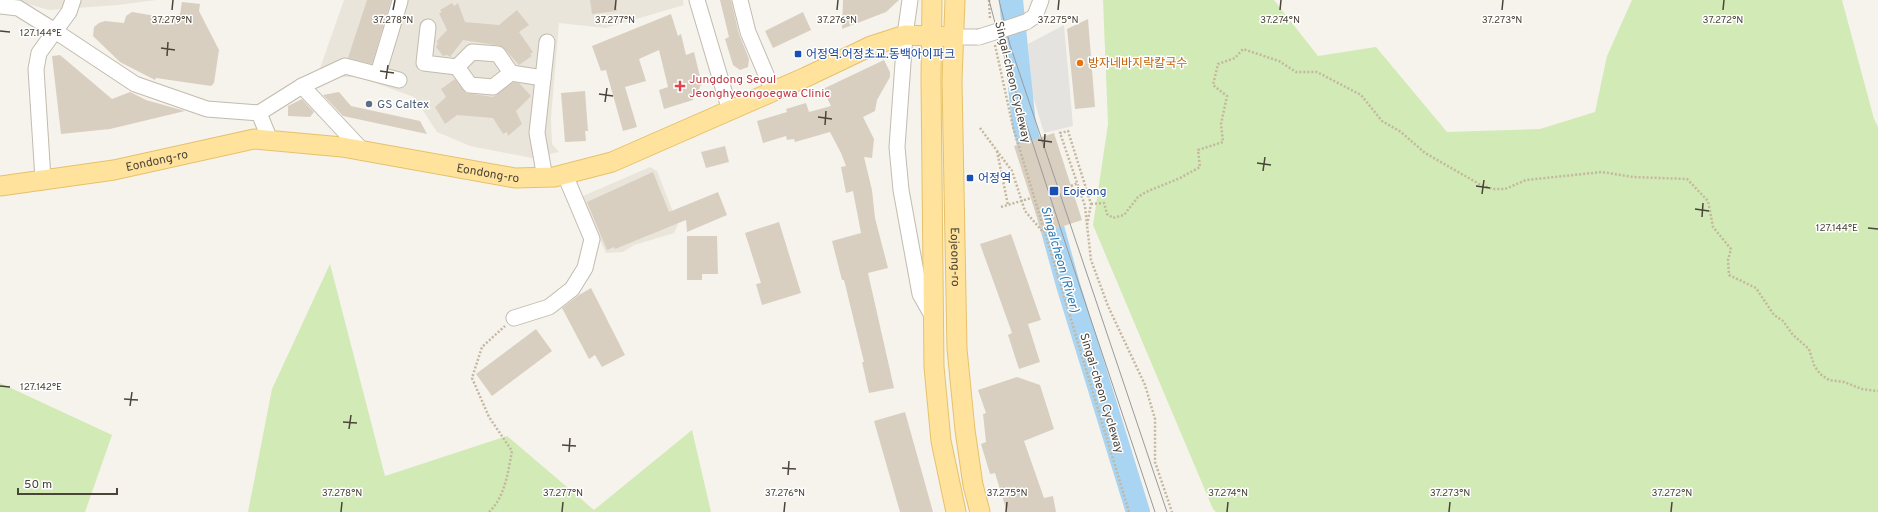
<svg xmlns="http://www.w3.org/2000/svg" width="1878" height="512" viewBox="0 0 1878 512" font-family="Overpass,'Noto Sans KR',sans-serif">
	<style>
		.residential { fill: #eae5da }
		.green { fill: #d2eab5 }
		.parking { fill: #e5e3e0 }
		.lines { fill: none; stroke-linecap: round; stroke-linejoin: round }
		.river { stroke: #a9d4f2; stroke-width: 24 }
		.building { fill: #d8cfc1 }
		.minor-casing { stroke: #c2bbae; stroke-width: 17 }
		.major-casing { stroke: #e6c16a; stroke-width: 21 }
		.path { stroke: #c4b79f; stroke-width: 2.5; stroke-dasharray: 2 2; stroke-linecap: butt }
		.minor { stroke: #fff; stroke-width: 15 }
		.major { stroke: #ffe39c; stroke-width: 19 }
		.tram { stroke: #9a9a9a; stroke-width: 1 }
		.minor-bridge-casing { stroke: #c2bbae; stroke-width: 17; stroke-linecap: butt }
		.path-bridge { stroke: #c4b79f; stroke-width: 2.5; stroke-dasharray: 2 2; stroke-linecap: butt }
		.minor-bridge { stroke: #fff; stroke-width: 15 }
		.ticks { fill: none; stroke: #4b4439; stroke-width: 1.5 }
		.transit-dot { fill: #1a4fb4; stroke: #fff; stroke-width: 1.5 }
		.food-dot { fill: #e8710a; stroke: #fff; stroke-width: 1.5 }
		.health-dot { fill: #e0444e; stroke: #fff; stroke-width: 1.5 }
		.service-dot { fill: #5c6f8a; stroke: #fff; stroke-width: 1.5 }
		.labels { text-anchor: middle; stroke-width: 3; stroke-linejoin: round; paint-order: stroke }
		.transit-label { font-size: 12px; fill: #164399; stroke: #fff; text-anchor: start }
		.food-label { font-size: 12px; fill: #c56008; stroke: #fff; text-anchor: start }
		.health-label { font-size: 12px; fill: #be3a42; stroke: #fff; text-anchor: start }
		.street-label { font-size: 12px; fill: #4b4439; stroke: #fff }
		.service-label { font-size: 12px; fill: #4e5e75; stroke: #fff; text-anchor: start }
		.water-label { font-size: 13px; font-style: italic; fill: #2e7ab2; stroke: #fff }
		.ticks-label { font-size: 10px; text-anchor: middle; fill: #4b4439; stroke: #fff; stroke-width: 3; stroke-linejoin: round; paint-order: stroke }
	</style>
	<rect width="100%" height="100%" fill="#f6f3ec"/>
	<g class="residential">
		<polygon points="14,0 156,0 118,5 49,10"/>
		<polygon points="344,0 683,0 684,5 605,28 559,23 551,118 552,144 559,152 532,158 470,146 437,132 414,97 358,77 338,77 319,71"/>
		<polygon points="650,167 657,171 678,225 674,233 634,245 623,252 606,253 582,202 583,196"/>
	</g>
	<g class="green">
		<polygon points="1103,0 1274,0 1318,56 1376,47 1447,132 1540,129 1595,112 1607,56 1632,0 1842,0 1874,119 1878,127 1878,512 1216,512 1213,509 1093,225 1108,124"/>
		<polygon points="330,264 385,476 507,436 594,510 692,430 711,512 248,512 272,389"/>
		<polygon points="0,383 112,435 85,512 0,512"/>
	</g>
	<polygon class="parking" points="1064,25 1073,126 1044,133 1032,93 1028,44"/>
	<g class="lines">
		<polyline class="river" points="1011,0 1024,125 1068,285 1138,512"/>
	</g>
	<g class="building">
		<polygon points="367,0 391,0 372,64 348,58"/>
		<polygon points="590,0 616,0 617,11 592,14"/>
		<polygon points="720,0 731,0 739,34 749,59 748,67 740,70 733,65 725,39 729,37"/>
		<polygon points="843,0 899,0 886,12 842,29"/>
		<polygon points="182,2 200,4 199,11 219,50 214,83 211,86 156,78 155,80 120,62 93,36 94,27 99,23 105,21 124,23 126,16 132,12 179,20"/>
		<polygon points="452,3 454,6 458,3 465,22 499,25 517,10 529,25 519,32 533,52 530,54 532,56 519,65 502,46 463,40 450,57 447,55 443,56 436,47 438,43 436,42 447,30 439,13 442,12 440,10"/>
		<polygon points="803,12 811,30 773,48 765,31"/>
		<polygon points="671,14 678,36 681,34 686,55 694,52 702,85 700,86 699,92 693,97 693,100 664,109 659,90 668,87 659,50 639,59 646,81 625,87 637,127 623,131 606,70 601,71 592,46"/>
		<polygon points="1088,19 1095,107 1075,109 1067,29"/>
		<polygon points="60,55 112,99 130,92 146,100 185,111 110,129 61,134 52,56"/>
		<polygon points="884,60 890,72 890,77 877,100 875,111 863,117 874,139 872,158 864,157 872,190 875,218 888,268 868,273 894,388 869,393 862,362 864,362 844,280 842,280 832,241 861,233 853,191 846,193 841,167 846,166 841,153 830,132 795,142 794,139 787,140 786,136 763,143 757,121 787,112 786,109 806,103 809,112 831,106 823,89"/>
		<polygon points="455,79 466,93 493,97 513,82 519,83 531,96 516,111 522,124 508,136 507,132 503,134 493,118 457,115 445,124 435,107 446,97 441,89"/>
		<polygon points="585,91 588,131 585,131 586,141 565,142 561,93"/>
		<polygon points="339,92 351,106 420,121 427,134 343,116 323,95"/>
		<polygon points="302,99 314,112 310,117 288,116 288,106"/>
		<polygon points="1054,133 1082,220 1042,233 1014,146"/>
		<polygon points="725,146 729,162 706,168 701,152"/>
		<polygon points="653,172 669,212 718,192 727,215 687,232 686,220 615,249 614,247 607,250 587,202"/>
		<polygon points="779,222 801,293 762,305 756,284 761,283 745,233"/>
		<polygon points="1011,234 1041,320 1028,324 1040,362 1019,369 1008,335 1012,333 980,244"/>
		<polygon points="687,236 717,236 718,274 702,274 702,280 687,280"/>
		<polygon points="591,288 625,355 602,367 595,355 589,359 562,308 579,295"/>
		<polygon points="536,329 552,351 492,396 476,374"/>
		<polygon points="1017,377 1040,385 1054,429 1024,441 1044,498 1053,496 1056,512 1007,512 995,473 990,474 981,444 986,442 983,414 986,413 978,390"/>
		<polygon points="905,412 933,512 900,512 874,421"/>
	</g>
	<g class="lines">
		<defs>
			<g id="minor">
				<polyline points="73,0 69,12 55,31 135,84 207,109 259,113 270,140"/>
				<polyline points="697,0 730,111"/>
				<polyline points="740,0 748,32 773,91"/>
				<polyline points="910,0 905,35 897,147 901,190 920,294 933,317"/>
				<polyline points="0,6 18,8 55,31 39,53 36,69 43,179"/>
				<polyline points="1026,22 1035,16 1041,0"/>
				<polyline points="428,27 424,63 457,67 472,52 498,54 511,73 543,78"/>
				<polyline points="953,37 979,37"/>
				<polyline points="457,67 470,85 493,87 511,73"/>
				<polyline points="378,74 400,1"/>
				<polyline points="302,86 363,151"/>
				<polyline points="259,113 302,86 345,66 399,80"/>
				<polyline points="545,178 537,133 547,42"/>
				<polyline points="514,318 549,307 572,289 585,268 592,239 565,175"/>
			</g>
			<g id="major">
				<polyline points="932,0 931,80 934,367 941,441 956,512"/>
				<path id="s1" d="M955,0l-3,80 5,269 8,81 8,55 7,27"/>
				<path id="s2" d="M0,186l114,-16 140,-31 88,8 173,31 39,-1 58,-15 194,-85 65,-31 34,-11 48,2"/>
			</g>
		</defs>
		<use href="#minor" class="minor-casing"/>
		<use href="#major" class="major-casing"/>
		<g class="path">
			<polyline points="989,0 990,19"/>
			<polyline points="995,45 1013,127 1129,512"/>
			<polyline points="980,128 1012,171 1025,211 1043,232"/>
			<polyline points="997,151 1008,205"/>
			<polyline points="1071,186 1078,183"/>
			<polyline points="1091,204 1104,203 1107,214 1113,218 1124,215 1138,197 1146,192 1180,178 1200,167 1198,150 1223,142 1221,124 1227,96 1213,85 1218,64 1235,58 1243,49 1279,61 1296,72 1317,72 1361,95 1382,121 1401,132 1425,153 1481,185 1493,189 1505,189 1526,180 1602,172 1633,177 1687,179 1708,201 1713,227 1731,249 1728,260 1729,275 1756,288 1774,315 1783,321 1793,335 1809,349 1814,365 1820,374 1829,380 1844,382 1862,389 1878,391"/>
			<polyline points="1087,225 1085,206 1060,133 1068,131 1091,204 1087,225 1091,260 1108,306 1145,385 1155,419 1155,462 1172,512"/>
			<path d="M489,512c16,-15 19,-40 23,-61l-23,-34 -17,-39 10,-31 23,-21"/>
		</g>
		<use href="#minor" class="minor"/>
		<use href="#major" class="major"/>
		<g class="tram">
			<polyline points="989,0 1002,49 1059,224 1155,512"/>
			<polyline points="999,0 1010,45 1167,512"/>
		</g>
		<defs>
			<polyline id="minor-bridge" points="979,37 1026,22"/>
		</defs>
		<use href="#minor-bridge" class="minor-bridge-casing"/>
		<polyline class="path-bridge" points="1001,207 1031,198"/>
		<use href="#minor-bridge" class="minor-bridge"/>
	</g>
	<path class="ticks" d="M172,10l1,-10M393,10l2,-10M615,10l1,-10M837,10l1,-10M1058,10l1,-10M1280,10l1,-10M1502,10l1,-10M1723,10l1,-10M0,31l10,1M161,48l14,2M167,56l1,-14M380,71l14,2M386,79l2,-14M599,94l14,2M605,102l2,-14M818,117l14,2M825,125l1,-14M1038,140l14,2M1044,148l1,-14M1257,163l14,2M1263,171l2,-14M1476,186l14,2M1482,194l2,-14M1695,209l14,2M1702,217l1,-14M1868,228l10,1M0,386l10,1M124,399l14,1M130,406l2,-14M343,422l14,1M349,429l2,-14M562,445l14,1M569,452l1,-14M782,468l14,1M788,475l1,-14M341,512l1,-10M562,512l1,-10M784,512l1,-10M1006,512l1,-10M1227,512l1,-10M1449,512l1,-10M1671,512l1,-10"/>
	<g class="transit-dot">
		<rect x="794" y="50" width="8" height="8" rx="2"/>
		<rect x="966" y="174" width="8" height="8" rx="2"/>
		<rect x="1049" y="186" width="10" height="10" rx="2"/>
	</g>
	<circle class="food-dot" cx="1080" cy="63" r="4"/>
	<path class="health-dot" d="M678 80h4v4h4v4h-4v4h-4v-4h-4v-4h4z"/>
	<circle class="service-dot" cx="369" cy="104" r="4"/>
	<g class="labels">
		<g class="transit-label">
			<text x="806" y="58">어정역.어정초교.동백아이파크</text>
			<text x="978" y="182">어정역</text>
			<text x="1063" y="195">Eojeong</text>
		</g>
		<g class="food-label">
			<text x="1088" y="67">방자네바지락칼국수</text>
		</g>
		<g class="health-label">
			<text x="689" y="83">Jungdong Seoul<tspan x="689" dy="14">Jeonghyeongoegwa Clinic</tspan></text>
		</g>
		<g class="street-label">
			<text transform="translate(1013 82) rotate(77)" y="4">Singal-cheon Cycleway</text>
			<text dy="4" stroke="none"><textPath href="#s2" startOffset="159">Eondong-ro</textPath></text>
			<text dy="4" stroke="none"><textPath href="#s2" startOffset="495">Eondong-ro</textPath></text>
			<text dy="4" stroke="none"><textPath href="#s1" startOffset="257">Eojeong-ro</textPath></text>
			<text transform="translate(1102 393) rotate(73)" y="4">Singal-cheon Cycleway</text>
		</g>
		<g class="service-label">
			<text x="377" y="108">GS Caltex</text>
		</g>
		<g class="water-label">
			<text transform="translate(1061 259) rotate(74)" y="5">Singalcheon (River)</text>
		</g>
	</g>
	<g class="ticks-label">
		<text x="172" y="23">37.279°N</text>
		<text x="393" y="23">37.278°N</text>
		<text x="615" y="23">37.277°N</text>
		<text x="837" y="23">37.276°N</text>
		<text x="1058" y="23">37.275°N</text>
		<text x="1280" y="23">37.274°N</text>
		<text x="1502" y="23">37.273°N</text>
		<text x="1723" y="23">37.272°N</text>
		<text x="41" y="36">127.144°E</text>
		<text x="1837" y="231">127.144°E</text>
		<text x="41" y="390">127.142°E</text>
		<text x="342" y="496">37.278°N</text>
		<text x="563" y="496">37.277°N</text>
		<text x="785" y="496">37.276°N</text>
		<text x="1007" y="496">37.275°N</text>
		<text x="1228" y="496">37.274°N</text>
		<text x="1450" y="496">37.273°N</text>
		<text x="1672" y="496">37.272°N</text>
	</g>
	<path d="M18 488v6h99v-6" fill="none" stroke="#4b4439" stroke-width="2"/>
	<text x="24" y="488" font-size="12" fill="#4b4439" stroke="#ffffff" stroke-width="3" paint-order="stroke">50 m</text>
</svg>
